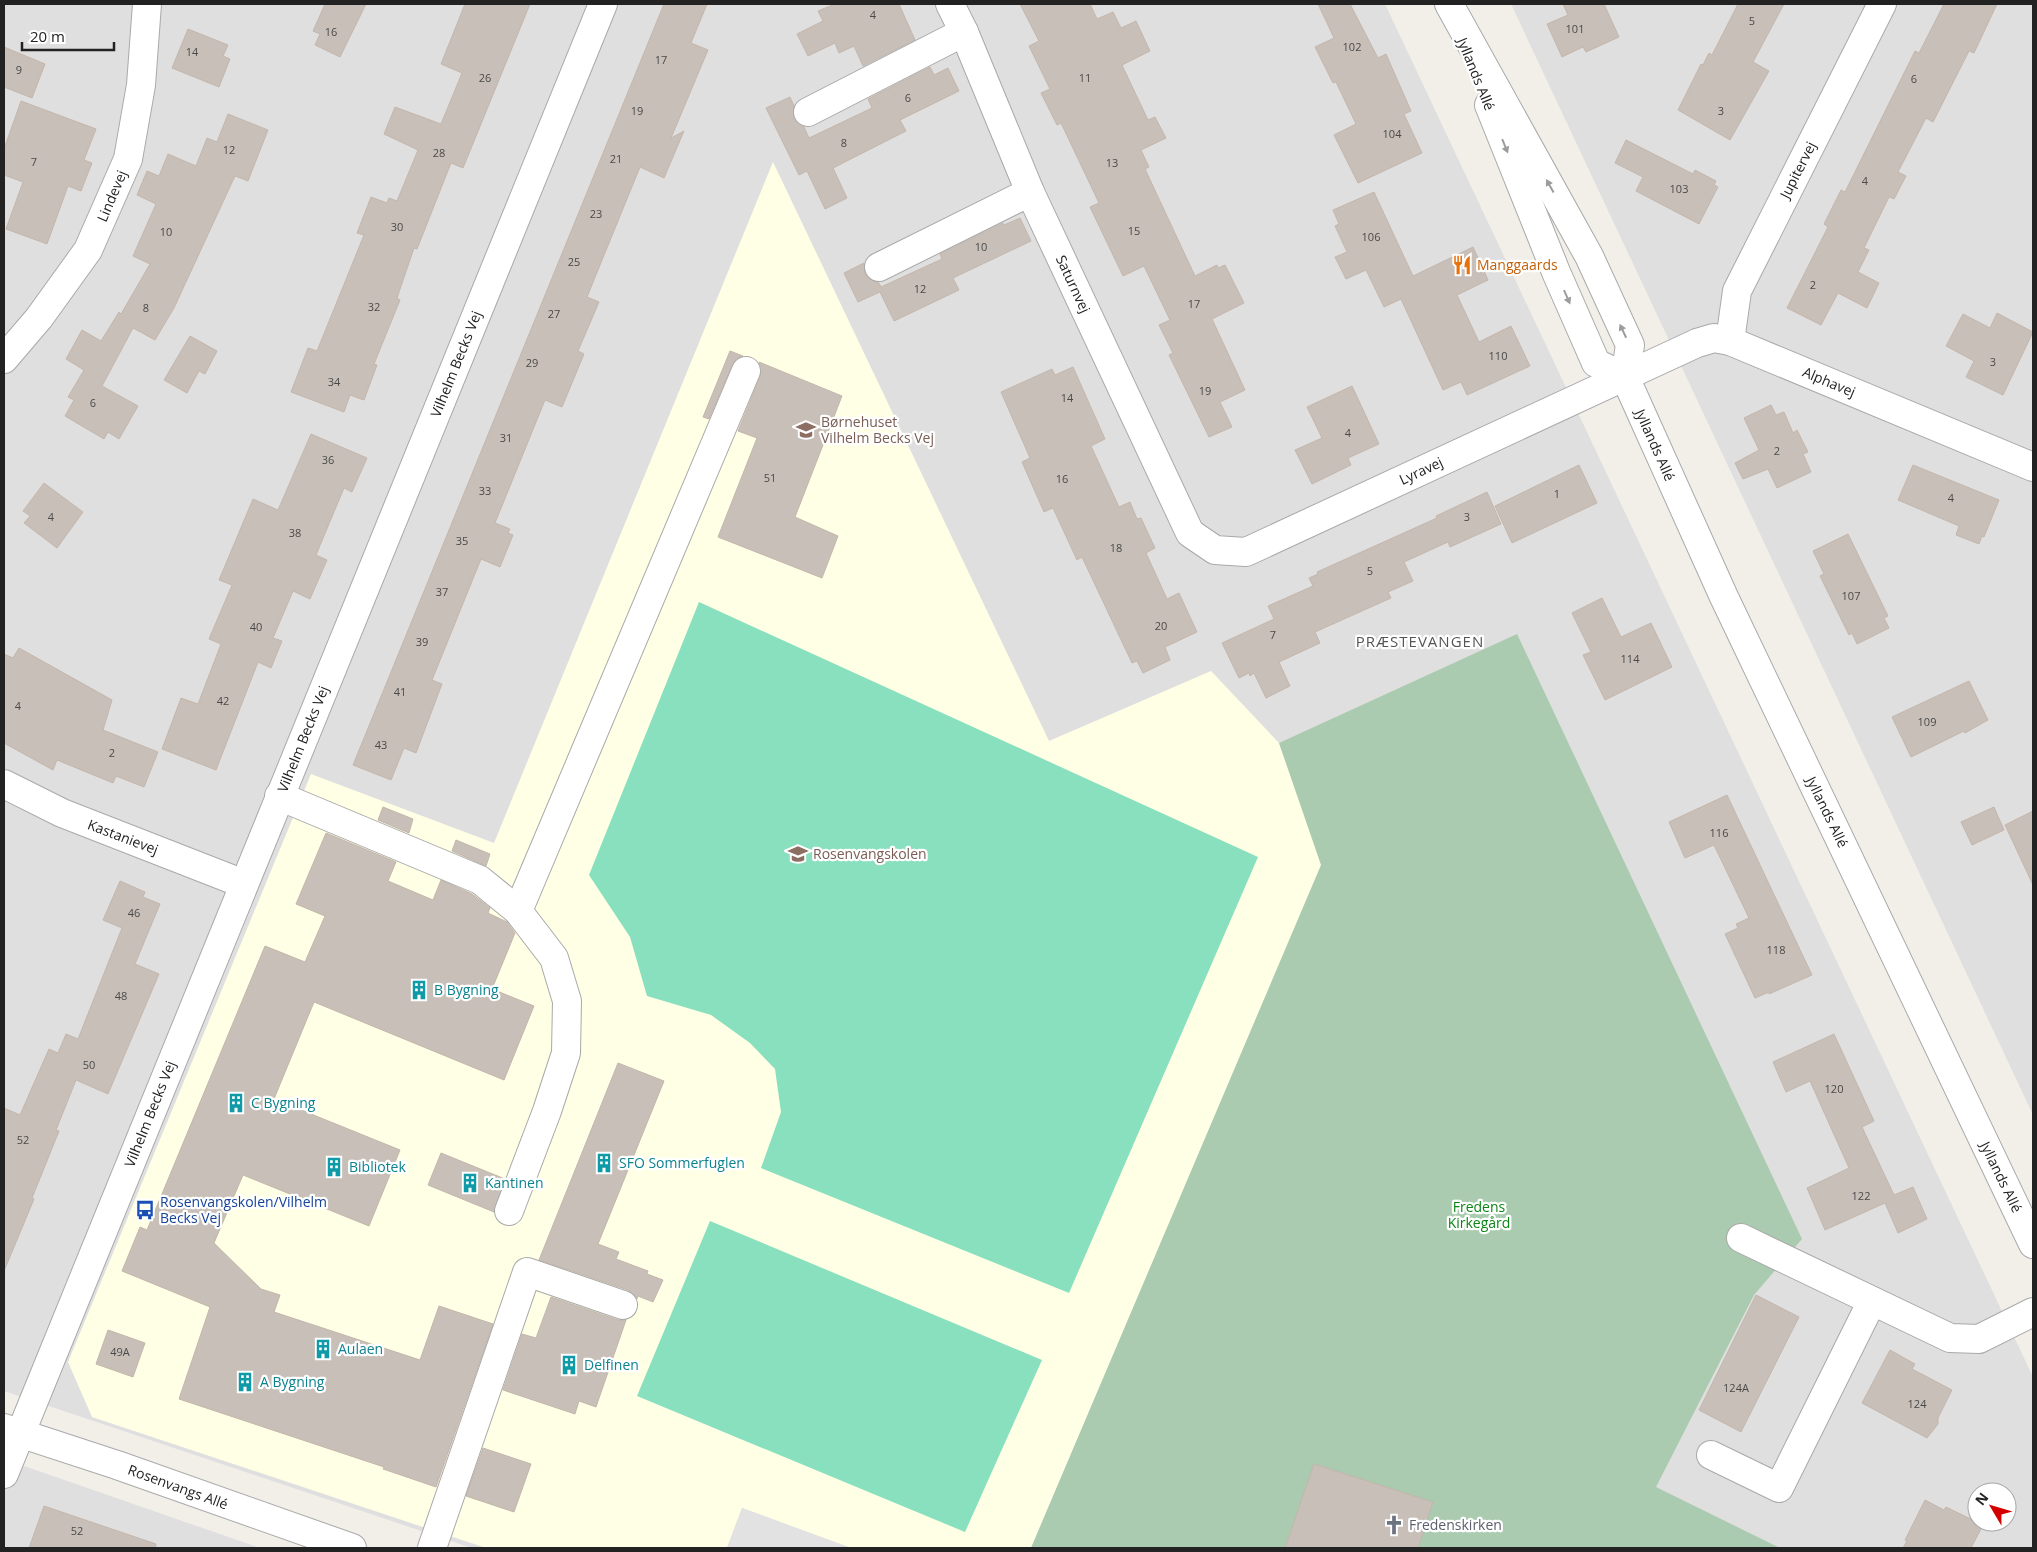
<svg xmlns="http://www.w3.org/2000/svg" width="2037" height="1552" viewBox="0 0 2037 1552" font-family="'Open Sans',sans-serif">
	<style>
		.residential { fill: #e0dfdf; fill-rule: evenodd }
		.education { fill: #ffffe5 }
		.cemetery { fill: #aacbaf }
		.pitch { fill: #88e0be }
		.parking { fill: #e2e2e2 }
		.building { fill: #c7bfb8; stroke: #c4b6ab }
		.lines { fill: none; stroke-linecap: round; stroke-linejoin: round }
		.minor-casing { stroke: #a9a9a9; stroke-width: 30 }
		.minor { stroke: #fff; stroke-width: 28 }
		.oneway { fill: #9c9c9c }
		.labels { text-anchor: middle; stroke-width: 4.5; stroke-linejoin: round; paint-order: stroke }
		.number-label { font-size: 11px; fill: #4b4948 }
		.street-label { font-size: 14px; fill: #222; stroke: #fff }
		.food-label { font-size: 14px; fill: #c56008; stroke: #fff; text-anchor: start }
		.education-label { font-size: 14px; fill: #785e54; stroke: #fff; text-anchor: start }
		.culture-label { font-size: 14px; fill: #0d838f; stroke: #fff; text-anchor: start }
		.transit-label { font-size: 14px; fill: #164399; stroke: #fff; text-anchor: start }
		.park-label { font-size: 14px; fill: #0c8416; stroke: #fff }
		.worship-label { font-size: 14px; fill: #5b616d; stroke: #fff; text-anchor: start }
		.neighbourhood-label { font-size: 15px; letter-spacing: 1px; fill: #555; stroke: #fff }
	</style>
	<rect width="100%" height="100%" fill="#f2efe9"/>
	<g class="residential">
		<path d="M4,4h1381l648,1373v171h-1561l-468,-157zM1977,1492h30v30h-30z"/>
		<polygon points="1511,4 2033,4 2033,1115"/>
		<polygon points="4,1459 260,1548 4,1548"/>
	</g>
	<polygon class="education" points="773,162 1049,741 1211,671 1279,743 1322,864 1031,1548 851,1548 742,1508 727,1548 486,1548 92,1417 68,1362 311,774 494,843"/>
	<polygon class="cemetery" points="1517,634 1802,1239 1754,1295 1656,1487 1780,1548 1031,1548 1321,865 1279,743"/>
	<g class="pitch">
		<polygon points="699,602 1258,857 1069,1293 761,1168 781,1112 775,1069 750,1043 711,1015 647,996 630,937 589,875"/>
		<polygon points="710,1221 1042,1360 965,1532 637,1396"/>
	</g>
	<polygon class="parking" points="742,1508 851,1548 727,1548"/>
	<g class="building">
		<polygon points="325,4 366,4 340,57 315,45 320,34 313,31"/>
		<polygon points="465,4 530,4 463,168 451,163 417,249 414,248 397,298 400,300 374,364 377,365 364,400 350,395 344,412 291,392 308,348 317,351 364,235 357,233 371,197 387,203 389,198 397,201 418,150 384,134 395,107 441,124 462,73 441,64"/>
		<polygon points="664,4 707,4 691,43 708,50 671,138 684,131 664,178 640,167 587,297 599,302 578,351 584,354 562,407 545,400 495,523 510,529 508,533 513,535 500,567 481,559 432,680 442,684 416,753 404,748 391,780 353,765"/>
		<polygon points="835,4 899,4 915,40 863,66 854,46 839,53 835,43 808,56 797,34 823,21 818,11"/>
		<polygon points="1020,4 1090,4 1097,19 1113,12 1121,28 1136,21 1150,51 1122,65 1148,120 1155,117 1166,138 1141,150 1149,167 1145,169 1195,276 1217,265 1218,268 1225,265 1244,303 1212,319 1245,390 1220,402 1232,427 1209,437 1169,355 1173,353 1159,325 1170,320 1144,266 1123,276 1090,207 1099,203 1061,123 1057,125 1041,93 1050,89 1029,46 1039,41"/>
		<polygon points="1318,4 1350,4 1378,58 1386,54 1411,111 1404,114 1422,153 1358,183 1334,135 1356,124 1336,82 1333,83 1315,47 1334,38"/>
		<polygon points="1563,4 1604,4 1619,37 1586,52 1583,47 1562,57 1547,24 1568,15"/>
		<polygon points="1738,4 1784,4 1753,62 1769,71 1730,140 1678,110 1701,64 1703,65 1709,53 1712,55"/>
		<polygon points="1944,4 1997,4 1974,53 1969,51 1933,122 1926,118 1898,172 1906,176 1894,199 1889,197 1864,248 1869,250 1858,272 1879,283 1867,308 1838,293 1821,325 1787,308 1828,227 1824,224 1841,190 1845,192 1915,51 1919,53"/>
		<polygon points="188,29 228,45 223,56 230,59 219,87 172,68"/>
		<polygon points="4,47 45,64 32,98 4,87"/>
		<polygon points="930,67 934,75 948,68 959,91 900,120 906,131 833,168 847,198 825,209 807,171 799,175 766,108 790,97 794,106 794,119 804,127 809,138 872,108 868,99"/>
		<polygon points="21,101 96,129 84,160 92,163 81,191 68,186 47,244 6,229 23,182 4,175 4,149"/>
		<polygon points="228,114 268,130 248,181 235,176 174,308 155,340 133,328 102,386 138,406 119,439 108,432 104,439 65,416 74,400 68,397 84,370 66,359 82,330 101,341 119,312 121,314 150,264 133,256 156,204 137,195 147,171 159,176 168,154 196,166 207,138 217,142"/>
		<polygon points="1626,140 1693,174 1695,170 1716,181 1714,185 1718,187 1699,224 1636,191 1643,177 1615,163"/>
		<polygon points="1374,192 1413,276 1473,247 1488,280 1457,295 1479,342 1511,326 1530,366 1467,395 1461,382 1443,390 1401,299 1384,307 1366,270 1346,279 1335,257 1347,252 1335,226 1339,224 1333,210"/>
		<polygon points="1020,218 1031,241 953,278 959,290 894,321 880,292 858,302 844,273 864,263 865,274 871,280 879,283 881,287 942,259 940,254 1003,223 1004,225"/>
		<polygon points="1997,313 2033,332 2003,395 1966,377 1974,361 1946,346 1963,314 1990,328"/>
		<polygon points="190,336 217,351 205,374 199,371 187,393 164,380"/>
		<polygon points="730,351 743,356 736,359 732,365 709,419 703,417"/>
		<polygon points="759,362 842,396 795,517 838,536 822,578 718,537 757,438 738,431 760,377 762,370"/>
		<polygon points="1073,367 1105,439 1091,446 1119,507 1130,502 1137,519 1141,518 1155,548 1146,553 1167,599 1179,593 1197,632 1165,647 1170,660 1143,673 1137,661 1132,663 1082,557 1077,560 1053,508 1044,512 1022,462 1030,458 1001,392 1052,369 1055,375"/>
		<polygon points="1352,386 1379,444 1348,458 1351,465 1312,484 1295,450 1322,438 1307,407"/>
		<polygon points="1771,405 1776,415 1784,412 1793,433 1797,430 1808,452 1803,454 1811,472 1777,488 1768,469 1743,479 1735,463 1759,450 1744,418"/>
		<polygon points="311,434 367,458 352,492 344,488 316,555 327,560 310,599 293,591 273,638 282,641 271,668 258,662 216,770 162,749 181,698 198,704 221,644 209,639 232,585 219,580 253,499 278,510"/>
		<polygon points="1579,465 1597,503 1512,543 1495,506"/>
		<polygon points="1913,465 1999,500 1984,537 1982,536 1979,544 1956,535 1959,526 1898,500"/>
		<polygon points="44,483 83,512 57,548 24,523 30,516 23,511"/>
		<polygon points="1487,492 1501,524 1450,547 1448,542 1404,562 1413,581 1388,592 1391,598 1315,632 1320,643 1279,662 1290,686 1266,698 1254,673 1250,676 1249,673 1239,678 1222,643 1274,619 1268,606 1313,586 1309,578 1318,574 1317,572 1437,518 1436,516"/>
		<polygon points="1848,534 1888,616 1884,618 1889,628 1857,644 1852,633 1849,635 1820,576 1824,574 1813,551"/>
		<polygon points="1602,598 1621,637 1651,623 1672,667 1605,700 1583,655 1591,652 1572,613"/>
		<polygon points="19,648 112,700 103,730 158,752 144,787 116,776 113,783 57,760 53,770 4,743 4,654 13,658"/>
		<polygon points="1969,681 1988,720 1965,733 1964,731 1911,757 1892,717"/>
		<polygon points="1727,795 1812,975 1769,994 1769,992 1755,998 1725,934 1738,928 1736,924 1749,918 1714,845 1685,858 1669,822"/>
		<polygon points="383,807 413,819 409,833 378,820"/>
		<polygon points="1994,807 2004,830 1972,845 1961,822"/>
		<polygon points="2033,811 2033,885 2005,825"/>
		<polygon points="326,833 396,862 388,881 433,900 441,880 472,894 490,908 488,913 507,922 515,933 492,989 534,1006 504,1080 314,1002 274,1099 400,1150 369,1226 243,1175 214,1243 261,1289 280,1295 274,1312 420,1360 439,1306 493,1324 436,1487 383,1469 384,1467 179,1399 210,1307 122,1271 140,1227 147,1230 265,946 305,962 325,916 296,904"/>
		<polygon points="456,840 490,854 486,866 452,851"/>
		<polygon points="120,881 145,892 143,897 160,904 135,964 159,974 108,1094 76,1080 56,1130 59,1131 32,1198 34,1199 4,1271 4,1108 20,1115 49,1049 58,1053 66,1034 78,1039 122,928 103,920"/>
		<polygon points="1834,1034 1874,1121 1862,1127 1894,1195 1913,1187 1927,1219 1898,1233 1885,1203 1825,1230 1807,1188 1849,1168 1810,1081 1786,1092 1773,1062"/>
		<polygon points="618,1063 664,1081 598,1244 619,1252 616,1259 648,1271 647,1274 663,1280 653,1302 638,1296 637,1299 628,1290 539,1260"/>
		<polygon points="441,1153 505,1179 494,1212 428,1185"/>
		<polygon points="1756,1295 1799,1317 1741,1432 1699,1410"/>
		<polygon points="551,1297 618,1320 626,1320 596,1407 579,1401 575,1414 503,1390 522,1334 536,1338"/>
		<polygon points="108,1330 145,1343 133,1377 96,1364"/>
		<polygon points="1890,1350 1915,1364 1912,1369 1952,1390 1938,1418 1938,1424 1927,1438 1862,1403"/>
		<polygon points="483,1448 531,1464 514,1512 466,1496"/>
		<polygon points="1314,1464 1433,1502 1418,1548 1285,1548"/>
		<polygon points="1925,1500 1944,1510 1946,1507 1983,1525 1971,1548 1903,1548 1907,1541 1905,1540"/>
		<polygon points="44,1506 156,1544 155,1548 29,1548"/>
	</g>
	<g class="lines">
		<defs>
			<g id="minor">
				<polyline points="950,4 964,32 1030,192 1190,533 1215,550 1246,552 1697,343 1714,338 1730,341 2033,467"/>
				<polyline points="1449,4 1589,256 1630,345 1625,377 1724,597 2033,1244"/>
				<polyline points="1489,105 1556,272 1596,363 1625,377"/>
				<polyline points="808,112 964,32"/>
				<polyline points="879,267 1030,192"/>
				<polyline points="1730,341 1737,291 1882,4"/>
				<polyline points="4,359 39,318 88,250 128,159 141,85 147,4"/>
				<polyline points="4,784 62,813 244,884"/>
				<polyline points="279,796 480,880 518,911 554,958 567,1001 566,1053 547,1111 509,1211"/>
				<polyline points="518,911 746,371"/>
				<polyline points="1741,1238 1950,1338 1979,1339 2033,1312"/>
				<polyline points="4,1428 117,1465 352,1548"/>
				<polyline points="1711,1455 1779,1488 1872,1301"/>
				<polyline points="4,1474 603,4"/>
				<polyline points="432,1548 527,1272 623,1305"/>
			</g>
		</defs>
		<use href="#minor" class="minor-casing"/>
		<use href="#minor" class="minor"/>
	</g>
	<defs><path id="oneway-solid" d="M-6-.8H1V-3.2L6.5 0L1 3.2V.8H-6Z" transform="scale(1.25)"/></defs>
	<g class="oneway">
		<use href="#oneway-solid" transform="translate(1505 146) rotate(68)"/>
		<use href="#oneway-solid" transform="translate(1550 186) rotate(-119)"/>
		<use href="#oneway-solid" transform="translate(1567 297) rotate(66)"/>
		<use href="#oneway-solid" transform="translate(1623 331) rotate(-115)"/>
	</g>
	<defs>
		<symbol id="restaurant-bare" viewBox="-9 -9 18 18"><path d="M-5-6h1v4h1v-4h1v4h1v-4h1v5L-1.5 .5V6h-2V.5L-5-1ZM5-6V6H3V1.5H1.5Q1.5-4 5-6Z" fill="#e8710a" stroke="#fff" stroke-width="2.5" paint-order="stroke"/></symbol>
		<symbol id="school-bare" viewBox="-9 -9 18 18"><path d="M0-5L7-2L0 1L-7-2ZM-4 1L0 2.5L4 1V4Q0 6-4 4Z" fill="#8d6e63" stroke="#fff" stroke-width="2.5" paint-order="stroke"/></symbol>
		<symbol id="building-bare" viewBox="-9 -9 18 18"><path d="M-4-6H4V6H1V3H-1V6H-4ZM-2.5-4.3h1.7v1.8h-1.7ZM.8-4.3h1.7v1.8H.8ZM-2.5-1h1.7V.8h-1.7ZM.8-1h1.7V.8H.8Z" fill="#0f9aa8" stroke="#fff" stroke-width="2.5" paint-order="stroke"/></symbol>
		<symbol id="bus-bare" viewBox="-9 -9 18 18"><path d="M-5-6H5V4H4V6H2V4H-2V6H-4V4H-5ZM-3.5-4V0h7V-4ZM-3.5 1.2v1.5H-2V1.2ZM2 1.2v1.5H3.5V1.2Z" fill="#1a4fb4" stroke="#fff" stroke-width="2.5" paint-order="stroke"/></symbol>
		<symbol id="church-bare" viewBox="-9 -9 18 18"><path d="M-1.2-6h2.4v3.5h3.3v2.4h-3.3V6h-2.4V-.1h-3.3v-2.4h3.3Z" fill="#6b7280" stroke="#fff" stroke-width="2.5" paint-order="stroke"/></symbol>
	</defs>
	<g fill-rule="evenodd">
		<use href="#restaurant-bare" x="1448" y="251" width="28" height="28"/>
		<use href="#school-bare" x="792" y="416" width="28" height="28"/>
		<use href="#school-bare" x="784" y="840" width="28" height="28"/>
		<use href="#building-bare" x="405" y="976" width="28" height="28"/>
		<use href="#building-bare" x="222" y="1089" width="28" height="28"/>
		<use href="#building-bare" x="590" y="1149" width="28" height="28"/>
		<use href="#building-bare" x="320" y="1153" width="28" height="28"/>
		<use href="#building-bare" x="456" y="1169" width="28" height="28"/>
		<use href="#bus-bare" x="131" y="1196" width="28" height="28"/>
		<use href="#building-bare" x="309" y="1335" width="28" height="28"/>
		<use href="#building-bare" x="555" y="1351" width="28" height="28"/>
		<use href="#building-bare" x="231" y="1368" width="28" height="28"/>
		<use href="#church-bare" x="1380" y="1511" width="28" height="28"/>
	</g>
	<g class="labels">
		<g class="number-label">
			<text x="873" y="19">4</text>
			<text x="1752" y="25">5</text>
			<text x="1575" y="33">101</text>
			<text x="331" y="36">16</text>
			<text x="1352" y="51">102</text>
			<text x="192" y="56">14</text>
			<text x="661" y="64">17</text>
			<text x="19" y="74">9</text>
			<text x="485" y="82">26</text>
			<text x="1085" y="82">11</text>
			<text x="1914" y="83">6</text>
			<text x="908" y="102">6</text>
			<text x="637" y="115">19</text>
			<text x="1721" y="115">3</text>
			<text x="1392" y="138">104</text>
			<text x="844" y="147">8</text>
			<text x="229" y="154">12</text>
			<text x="439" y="157">28</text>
			<text x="616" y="163">21</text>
			<text x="34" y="166">7</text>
			<text x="1112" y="167">13</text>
			<text x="1865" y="185">4</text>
			<text x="1679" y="193">103</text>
			<text x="596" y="218">23</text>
			<text x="397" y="231">30</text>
			<text x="1134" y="235">15</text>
			<text x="166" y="236">10</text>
			<text x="1371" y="241">106</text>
			<text x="981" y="251">10</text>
			<text x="574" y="266">25</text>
			<text x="1813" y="289">2</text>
			<text x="920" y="293">12</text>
			<text x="1194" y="308">17</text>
			<text x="374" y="311">32</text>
			<text x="146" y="312">8</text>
			<text x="554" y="318">27</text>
			<text x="1498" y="360">110</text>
			<text x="1993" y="366">3</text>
			<text x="532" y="367">29</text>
			<text x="334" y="386">34</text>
			<text x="1205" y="395">19</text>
			<text x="1067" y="402">14</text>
			<text x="93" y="407">6</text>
			<text x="1348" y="437">4</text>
			<text x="506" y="442">31</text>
			<text x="1777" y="455">2</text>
			<text x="328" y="464">36</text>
			<text x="770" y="482">51</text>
			<text x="1062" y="483">16</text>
			<text x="485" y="495">33</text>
			<text x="1557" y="498">1</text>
			<text x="1951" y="502">4</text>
			<text x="51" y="521">4</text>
			<text x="1467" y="521">3</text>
			<text x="295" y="537">38</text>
			<text x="462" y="545">35</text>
			<text x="1116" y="552">18</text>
			<text x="1370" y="575">5</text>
			<text x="442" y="596">37</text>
			<text x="1851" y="600">107</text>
			<text x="1161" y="630">20</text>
			<text x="256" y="631">40</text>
			<text x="1273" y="639">7</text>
			<text x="422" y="646">39</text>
			<text x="1630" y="663">114</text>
			<text x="400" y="696">41</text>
			<text x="223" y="705">42</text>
			<text x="18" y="710">4</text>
			<text x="1927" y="726">109</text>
			<text x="381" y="749">43</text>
			<text x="112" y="757">2</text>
			<text x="1719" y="837">116</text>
			<text x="134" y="917">46</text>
			<text x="1776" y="954">118</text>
			<text x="121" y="1000">48</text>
			<text x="89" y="1069">50</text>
			<text x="1834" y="1093">120</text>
			<text x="23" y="1144">52</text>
			<text x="1861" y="1200">122</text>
			<text x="120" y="1356">49A</text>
			<text x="1736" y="1392">124A</text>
			<text x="1917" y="1408">124</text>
			<text x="77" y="1535">52</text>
		</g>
		<g class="street-label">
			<text transform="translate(1476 74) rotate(68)" y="5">Jyllands Allé</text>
			<text transform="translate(1798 170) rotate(-63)" y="5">Jupitervej</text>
			<text transform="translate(112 196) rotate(-67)" y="5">Lindevej</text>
			<text transform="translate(1073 284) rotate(65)" y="5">Saturnvej</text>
			<text transform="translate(456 364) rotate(-68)" y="5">Vilhelm Becks Vej</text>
			<text transform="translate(1829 382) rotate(23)" y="5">Alphavej</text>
			<text transform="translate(1655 445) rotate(66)" y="5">Jyllands Allé</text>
			<text transform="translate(1421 471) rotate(-25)" y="5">Lyravej</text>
			<text transform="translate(303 739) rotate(-68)" y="5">Vilhelm Becks Vej</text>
			<text transform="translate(1827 812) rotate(64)" y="5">Jyllands Allé</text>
			<text transform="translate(123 837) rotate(21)" y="5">Kastanievej</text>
			<text transform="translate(150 1114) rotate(-68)" y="5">Vilhelm Becks Vej</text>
			<text transform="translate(2001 1177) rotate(64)" y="5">Jyllands Allé</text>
			<text transform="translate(178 1487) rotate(20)" y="5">Rosenvangs Allé</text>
		</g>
		<g class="food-label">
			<text x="1477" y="270">Manggaards</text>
		</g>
		<g class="education-label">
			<text x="821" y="427">Børnehuset<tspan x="821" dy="16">Vilhelm Becks Vej</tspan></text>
			<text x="813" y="859">Rosenvangskolen</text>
		</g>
		<g class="culture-label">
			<text x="434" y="995">B Bygning</text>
			<text x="251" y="1108">C Bygning</text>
			<text x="619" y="1168">SFO Sommerfuglen</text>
			<text x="349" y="1172">Bibliotek</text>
			<text x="485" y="1188">Kantinen</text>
			<text x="338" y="1354">Aulaen</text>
			<text x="584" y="1370">Delfinen</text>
			<text x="260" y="1387">A Bygning</text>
		</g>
		<g class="transit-label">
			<text x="160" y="1207">Rosenvangskolen/Vilhelm<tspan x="160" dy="16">Becks Vej</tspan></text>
		</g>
		<g class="park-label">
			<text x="1479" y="1212">Fredens<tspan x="1479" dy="16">Kirkegård</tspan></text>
		</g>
		<g class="worship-label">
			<text x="1409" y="1530">Fredenskirken</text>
		</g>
		<g class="neighbourhood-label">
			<text x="1420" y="647">PRÆSTEVANGEN</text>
		</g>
	</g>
	<rect width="2037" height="1552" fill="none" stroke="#222222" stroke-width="10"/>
	<g transform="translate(1992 1507) rotate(308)"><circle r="24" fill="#ffffff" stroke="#a7a7a7"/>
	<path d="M0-4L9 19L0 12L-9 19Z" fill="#d40000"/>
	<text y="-8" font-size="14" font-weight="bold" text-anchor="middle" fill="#222222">N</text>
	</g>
	<path d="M22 42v8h92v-8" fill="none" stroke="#222222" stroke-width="2.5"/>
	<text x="30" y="42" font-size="15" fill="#222222" stroke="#ffffff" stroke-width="4" paint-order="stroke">20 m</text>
</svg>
